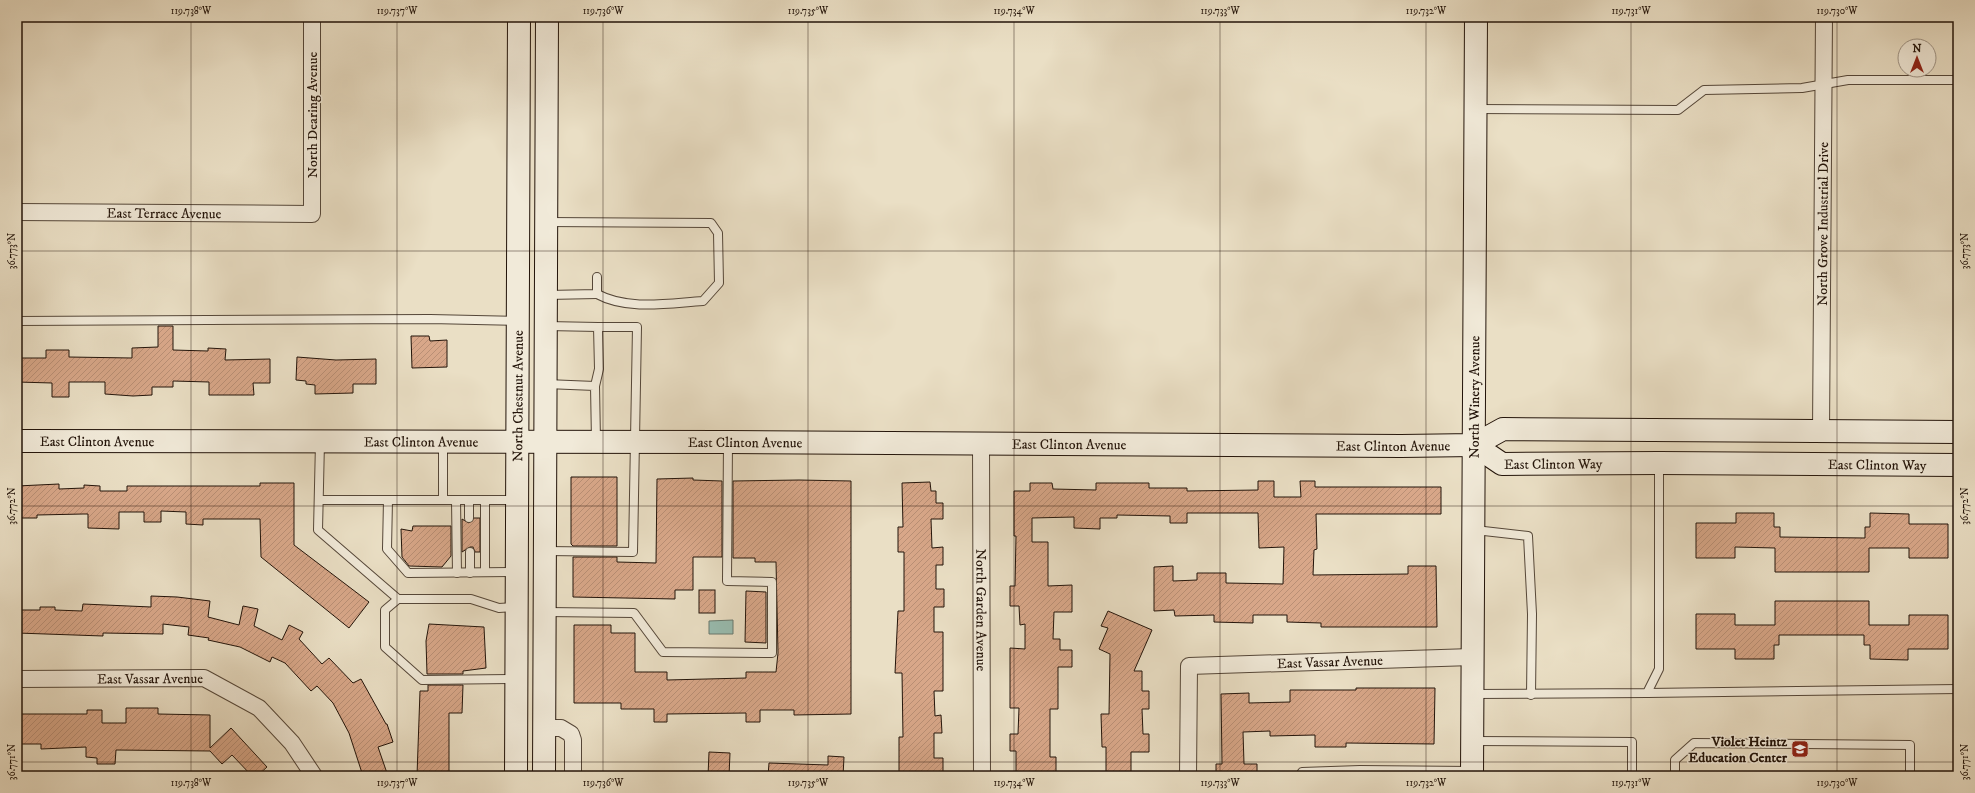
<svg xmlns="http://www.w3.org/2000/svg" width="1975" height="793" viewBox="0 0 1975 793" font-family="'IM FELL DW Pica',serif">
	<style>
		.water { fill: #98bdb1; stroke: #69796e }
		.building { fill: url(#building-hatch); stroke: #23140a }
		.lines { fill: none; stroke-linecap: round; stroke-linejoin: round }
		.lane-casing { stroke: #554739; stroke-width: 10 }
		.street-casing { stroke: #554739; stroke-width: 18 }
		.secondary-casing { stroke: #23140a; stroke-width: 24 }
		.lane { stroke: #f1ead9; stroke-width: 8 }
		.street { stroke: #f1ead9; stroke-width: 16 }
		.secondary { stroke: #f1ead9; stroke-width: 22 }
		.ticks { fill: none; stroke: #23140a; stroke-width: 1; stroke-opacity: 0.45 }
		.labels { text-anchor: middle; stroke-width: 3; stroke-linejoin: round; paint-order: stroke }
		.street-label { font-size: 14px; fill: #23140a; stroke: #f1ead9 }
		.poi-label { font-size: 14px; font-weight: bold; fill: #23140a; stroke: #f1ead9; text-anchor: end }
		.neatline { fill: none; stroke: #23140a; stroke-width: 1.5 }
		.ticks-label { font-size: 10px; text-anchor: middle; fill: #23140a }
	</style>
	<defs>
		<pattern id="building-hatch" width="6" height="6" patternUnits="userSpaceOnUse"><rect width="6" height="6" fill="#d8a789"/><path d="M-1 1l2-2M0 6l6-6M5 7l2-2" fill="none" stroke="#b98f75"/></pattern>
	</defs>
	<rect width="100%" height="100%" fill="#eadfc5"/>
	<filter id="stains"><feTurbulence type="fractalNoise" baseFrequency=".005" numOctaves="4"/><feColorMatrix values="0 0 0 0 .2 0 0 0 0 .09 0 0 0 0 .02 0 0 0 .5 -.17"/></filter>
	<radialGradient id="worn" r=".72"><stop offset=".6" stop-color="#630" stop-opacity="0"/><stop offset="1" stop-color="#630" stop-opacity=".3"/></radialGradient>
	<polygon class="water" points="733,620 733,634 709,634 709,621"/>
	<g class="building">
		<polygon points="158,326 173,326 173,350 208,351 208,348 226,349 225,360 270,359 270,383 253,383 254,395 209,395 209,382 173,381 173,387 152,387 152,395 133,396 105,394 105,382 69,382 69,397 52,397 52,383 17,382 17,358 46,358 46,350 69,350 69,357 132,358 132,348 158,347"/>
		<polygon points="411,336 429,336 430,341 447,340 447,367 412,368"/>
		<polygon points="297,357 336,360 376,359 376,384 353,384 353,393 315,394 315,385 306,384 306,381 296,380"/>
		<polygon points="571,477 617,477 617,546 573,546 571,544"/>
		<polygon points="693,478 693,480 722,481 722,557 693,557 693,590 675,590 675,599 573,597 573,557 617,557 617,562 656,563 657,479"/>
		<polygon points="799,480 851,481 851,714 794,715 794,710 760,710 760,722 746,722 746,713 667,714 667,722 654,722 654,709 621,709 621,703 574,703 574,625 611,625 611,633 635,633 635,672 667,672 667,680 746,678 746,672 776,672 778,653 776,562 755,562 755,558 733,558 733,481"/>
		<polygon points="1258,481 1274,481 1274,497 1301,497 1300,481 1315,481 1315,487 1441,487 1441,514 1316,514 1317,549 1314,550 1313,575 1408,574 1408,566 1436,566 1437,627 1321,627 1321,623 1287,622 1287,615 1253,615 1253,623 1214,622 1214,615 1175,616 1174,610 1154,611 1154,567 1173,566 1173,581 1197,580 1197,573 1226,573 1226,583 1283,584 1284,547 1259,548 1258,513 1187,513 1187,523 1170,523 1170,516 1117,515 1117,518 1100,518 1100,529 1074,528 1074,517 1032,518 1032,542 1048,542 1048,586 1072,585 1072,612 1054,612 1053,639 1060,639 1060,650 1072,650 1072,667 1058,667 1058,709 1050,709 1050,757 1056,757 1056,774 1045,774 1045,776 1016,776 1016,751 1010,751 1010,734 1018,734 1019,708 1010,708 1010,648 1025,649 1025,624 1020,625 1019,606 1010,606 1010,586 1015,586 1016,536 1014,536 1014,491 1030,491 1030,483 1052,483 1053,489 1096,490 1096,483 1149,483 1149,488 1187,488 1187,491 1258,490"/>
		<polygon points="930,482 931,491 936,491 936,503 943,503 943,519 931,519 932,548 943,547 943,565 936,565 936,589 944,589 944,607 934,607 934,632 943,632 943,691 934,691 935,716 941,715 942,733 934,733 934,758 943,758 943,776 899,775 899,737 903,737 902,673 895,673 898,611 904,611 904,552 898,552 898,527 903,527 902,483"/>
		<polygon points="260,483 294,483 294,545 369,602 349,628 261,557 260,519 203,519 203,525 186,524 186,512 161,511 161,522 144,522 144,512 119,512 119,529 88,528 88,514 83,514 37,515 37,518 17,518 17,486 59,484 59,489 84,488 84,485 100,486 100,491 127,491 127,486 260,486"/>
		<polygon points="1736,513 1774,513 1774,527 1780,527 1780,537 1865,538 1865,527 1870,527 1870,513 1909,514 1909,524 1948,524 1948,558 1909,558 1909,548 1869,548 1869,572 1775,572 1775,548 1735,547 1735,558 1696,558 1696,523 1736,523"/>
		<polygon points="474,518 480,518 480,552 475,552 473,547 470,547 462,552 462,519 469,523"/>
		<polygon points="413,526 451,526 451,556 442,567 409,566 402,557 401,529 412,531"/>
		<rect x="699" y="590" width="16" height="23"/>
		<polygon points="746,591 766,592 766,643 745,642"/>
		<polygon points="151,596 177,597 210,601 208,617 239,625 243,606 258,609 254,626 282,640 289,625 303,632 299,639 322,664 329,658 353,683 361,679 386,724 387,724 393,742 378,747 388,776 363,776 349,733 333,703 317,686 311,691 285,663 272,657 270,662 240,647 208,640 209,638 188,635 189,627 163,624 163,634 103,633 103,636 17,633 17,610 40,610 40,607 55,607 55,610 82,611 83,604 151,607"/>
		<polygon points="1775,601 1869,601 1869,625 1909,625 1909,615 1948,615 1948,649 1908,649 1908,660 1870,659 1870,645 1864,645 1864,635 1779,635 1779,645 1774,645 1774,659 1735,659 1735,649 1696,649 1696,614 1735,614 1735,625 1775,625"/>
		<polygon points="1108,611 1152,630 1134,671 1142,671 1142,691 1149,691 1149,709 1142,709 1143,734 1149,734 1149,752 1131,752 1131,776 1106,776 1106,747 1102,747 1101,714 1109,714 1110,654 1099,649 1108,628 1101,626"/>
		<polygon points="429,624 484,627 486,668 463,671 463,674 427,674 426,641"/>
		<polygon points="428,685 463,685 462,713 449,713 449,776 417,776 420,691 428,691"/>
		<polygon points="1356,688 1435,688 1434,744 1346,743 1346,747 1315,747 1315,735 1270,736 1270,731 1243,732 1244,764 1257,764 1257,776 1216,776 1216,764 1222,764 1221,694 1249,693 1249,703 1290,702 1290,690 1356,690"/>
		<polygon points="126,708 158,708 158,714 210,715 210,748 231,728 267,767 257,776 252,776 232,755 222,764 210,751 116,750 115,764 97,764 97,758 86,757 86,747 41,749 41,744 17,744 17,714 87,714 87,710 102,710 102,723 126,723"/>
		<polygon points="709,752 730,753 729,776 708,776"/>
		<polygon points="828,756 844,757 843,776 768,776 769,763 828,765"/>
	</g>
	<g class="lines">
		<defs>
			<g id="lane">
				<polyline points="1476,109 1678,110 1704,90 1802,88 1848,80 1958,80"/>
				<path d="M546,222l165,1 7,10 1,50 -16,18c-33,2 -75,10 -106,-7"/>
				<polyline points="547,295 597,294 597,277"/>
				<polyline points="17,321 430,319 516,321"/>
				<polyline points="547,326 598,327 599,369 595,386"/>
				<polyline points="546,384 595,386 596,441"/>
				<polyline points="320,442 318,530 398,599 471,599 499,608 516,607"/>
				<polyline points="319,500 516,500"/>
				<polyline points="388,500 387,549 408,573 516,572"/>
				<polyline points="443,500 443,443"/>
				<polyline points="456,500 457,573"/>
				<polyline points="469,500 469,518"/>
				<polyline points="485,500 485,572"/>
				<polyline points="1475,530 1528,536 1532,614 1531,695"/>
				<polyline points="546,551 633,552 637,327 598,327"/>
				<polyline points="470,552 470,573"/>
				<polyline points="398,599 385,610 385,647 422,680 515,679"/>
				<polyline points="546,612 634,613 663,652 772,653 772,582 727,581 728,442"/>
				<polyline points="1647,693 1958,689"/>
				<polyline points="1473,694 1647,693 1659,669 1659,463"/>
				<polyline points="1472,741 1632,742 1632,776"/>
				<polyline points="1300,776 1302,772 1360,770 1471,771"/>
				<polyline points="1675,776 1675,760 1694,743 1910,745 1910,776"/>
			</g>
			<g id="street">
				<path id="s1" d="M17,212l295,2v-197"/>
				<path id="s2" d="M1821,432l3,-415"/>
				<path id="s3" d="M981,443l1,333"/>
				<path id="s4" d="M17,679l187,-1 55,30 33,35 22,33"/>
				<polyline points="545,728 561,728 571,734 573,740 573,776"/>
				<path id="s5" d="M1188,776l1,-110 283,-9"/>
			</g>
			<g id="secondary">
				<path id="s6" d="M17,441l711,1 673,4 73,-1 29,-16 455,3"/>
				<path id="s7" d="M1474,445l28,19 157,-1 299,2"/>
				<path id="s8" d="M516,776l3,-759"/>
				<polyline points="544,776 547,17"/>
				<path id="s9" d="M1472,776l4,-759"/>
			</g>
		</defs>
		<use href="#lane" class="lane-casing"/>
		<use href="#street" class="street-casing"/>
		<use href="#secondary" class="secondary-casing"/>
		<use href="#lane" class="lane"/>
		<use href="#street" class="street"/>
		<use href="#secondary" class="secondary"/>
	</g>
	<path class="ticks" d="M191,17v759M397,17v759M603,17v759M808,17v759M1014,17v759M1220,17v759M1426,17v759M1631,17v759M1837,17v759M17,251h1941M17,506h1941M17,762h1941"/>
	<defs>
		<symbol id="school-square" viewBox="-11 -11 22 22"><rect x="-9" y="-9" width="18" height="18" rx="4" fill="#8f2418" stroke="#f1ead9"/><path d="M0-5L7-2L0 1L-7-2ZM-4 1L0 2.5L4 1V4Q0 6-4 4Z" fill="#fff"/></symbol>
	</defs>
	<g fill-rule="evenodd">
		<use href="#school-square" x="1790" y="739" width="20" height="20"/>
	</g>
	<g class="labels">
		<g class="street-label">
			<text transform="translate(312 115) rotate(-90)" y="5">North Dearing Avenue</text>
			<text dy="5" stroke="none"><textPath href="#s1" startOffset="147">East Terrace Avenue</textPath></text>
			<text dy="5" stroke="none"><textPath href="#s2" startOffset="208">North Grove Industrial Drive</textPath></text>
			<text dy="5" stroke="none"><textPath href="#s8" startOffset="380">North Chestnut Avenue</textPath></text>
			<text dy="5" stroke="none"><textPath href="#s9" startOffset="379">North Winery Avenue</textPath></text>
			<text dy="5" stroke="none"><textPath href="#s6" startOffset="80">East Clinton Avenue</textPath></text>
			<text dy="5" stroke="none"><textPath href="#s6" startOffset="404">East Clinton Avenue</textPath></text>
			<text dy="5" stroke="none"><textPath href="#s6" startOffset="728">East Clinton Avenue</textPath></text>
			<text dy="5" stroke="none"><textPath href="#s6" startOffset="1052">East Clinton Avenue</textPath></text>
			<text dy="5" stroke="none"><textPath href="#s6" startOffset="1376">East Clinton Avenue</textPath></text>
			<text dy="5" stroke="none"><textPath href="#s7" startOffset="85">East Clinton Way</textPath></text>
			<text dy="5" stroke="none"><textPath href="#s7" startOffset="409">East Clinton Way</textPath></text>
			<text dy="5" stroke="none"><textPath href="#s3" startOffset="167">North Garden Avenue</textPath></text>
			<text dy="5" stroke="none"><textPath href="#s5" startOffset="251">East Vassar Avenue</textPath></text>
			<text dy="5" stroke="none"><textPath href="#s4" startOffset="133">East Vassar Avenue</textPath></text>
		</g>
		<g class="poi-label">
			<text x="1787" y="746">Violet Heintz<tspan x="1787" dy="16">Education Center</tspan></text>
		</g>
	</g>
	<rect width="1975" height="793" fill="none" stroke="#eadfc5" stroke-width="44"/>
	<g transform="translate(1917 58)"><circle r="19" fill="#f1ead9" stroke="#9f9486"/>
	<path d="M0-3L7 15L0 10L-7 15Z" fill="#8f2418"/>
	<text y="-6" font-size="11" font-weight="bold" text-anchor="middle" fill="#23140a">N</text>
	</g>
	<rect x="22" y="22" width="1931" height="749" class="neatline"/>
	<g class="ticks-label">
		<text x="191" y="14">119.738°W</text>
		<text x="397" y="14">119.737°W</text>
		<text x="603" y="14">119.736°W</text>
		<text x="808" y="14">119.735°W</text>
		<text x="1014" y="14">119.734°W</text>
		<text x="1220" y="14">119.733°W</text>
		<text x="1426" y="14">119.732°W</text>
		<text x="1631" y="14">119.731°W</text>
		<text x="1837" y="14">119.730°W</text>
		<text transform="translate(11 251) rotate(-90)" y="4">36.773°N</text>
		<text transform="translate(1964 251) rotate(-90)" y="4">36.773°N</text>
		<text transform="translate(11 506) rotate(-90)" y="4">36.772°N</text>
		<text transform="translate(1964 506) rotate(-90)" y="4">36.772°N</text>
		<text transform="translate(11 762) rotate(-90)" y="4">36.771°N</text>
		<text transform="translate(1964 762) rotate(-90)" y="4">36.771°N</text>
		<text x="191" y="786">119.738°W</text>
		<text x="397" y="786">119.737°W</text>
		<text x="603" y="786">119.736°W</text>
		<text x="808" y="786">119.735°W</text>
		<text x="1014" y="786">119.734°W</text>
		<text x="1220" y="786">119.733°W</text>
		<text x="1426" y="786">119.732°W</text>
		<text x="1631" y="786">119.731°W</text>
		<text x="1837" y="786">119.730°W</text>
	</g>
	<rect width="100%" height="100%" filter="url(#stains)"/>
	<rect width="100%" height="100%" fill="url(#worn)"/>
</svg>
